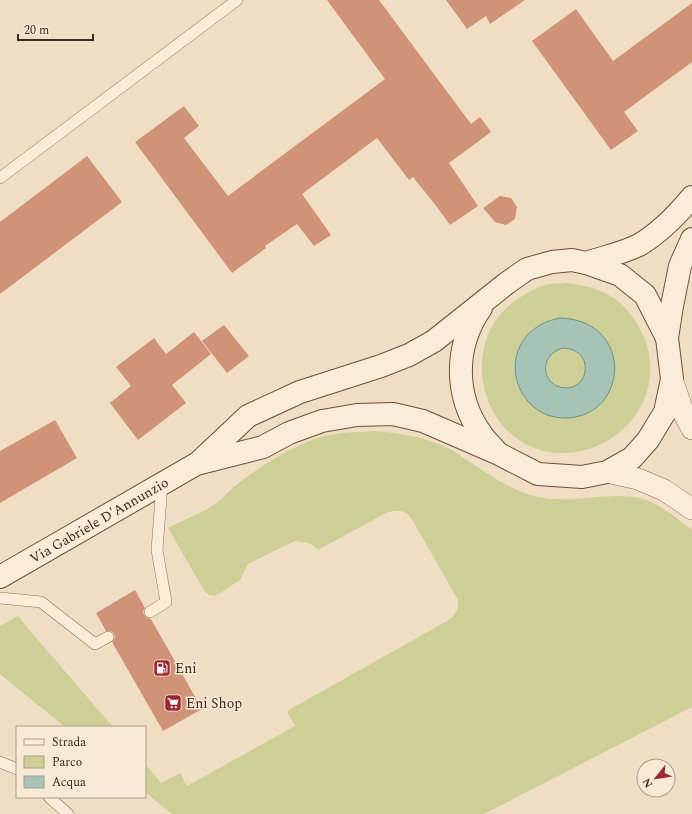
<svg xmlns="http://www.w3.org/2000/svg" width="692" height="814" viewBox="0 0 692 814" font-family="Spectral,serif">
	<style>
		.green { fill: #cecf97; fill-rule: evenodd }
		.water { fill: #a6c3b7; stroke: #6c9285; fill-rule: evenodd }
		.building { fill: #d09378 }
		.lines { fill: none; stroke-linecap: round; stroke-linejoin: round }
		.lane-casing { stroke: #8c6f59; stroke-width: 12 }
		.street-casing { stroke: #8c6f59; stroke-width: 22 }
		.secondary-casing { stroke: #6d503c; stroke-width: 24 }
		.lane { stroke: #faecd7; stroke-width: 11 }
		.street { stroke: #faecd7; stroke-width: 21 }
		.secondary { stroke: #faecd7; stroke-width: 22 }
		.labels { text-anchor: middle; stroke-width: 3; stroke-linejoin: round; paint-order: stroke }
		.street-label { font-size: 14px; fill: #3b291e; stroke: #f7e9d4 }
		.poi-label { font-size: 14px; fill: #3b291e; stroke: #f7e9d4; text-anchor: start }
	</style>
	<rect width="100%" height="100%" fill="#f0dec4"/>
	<g class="green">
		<path d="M567,283c14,2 26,4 38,10 15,7 26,20 34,34 33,56 -9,123 -73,126 -85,3 -116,-114 -44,-157 8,-5 18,-10 27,-12 6,-1 13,0 18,-1zM548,321l66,58 -48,39 -11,-1 -10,-3 -17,-80 9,-7z"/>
		<circle cx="566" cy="368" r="20"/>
		<path d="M375,431c25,2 50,6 73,17 7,3 14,9 20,13 22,14 45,31 70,36 36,8 78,-9 111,4 16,7 30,19 43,29v177l-208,107h-312l-27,-22v-28l16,19 19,-10 7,13 108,-60 -8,-15 160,-90c8,-6 12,-11 11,-21l-45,-79c-7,-11 -14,-12 -27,-8l-68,37 -4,-4 -6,-3 -13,-2 -47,23 -8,16 -20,13 -6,3 -5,-1 -4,-3 -37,-64c15,-8 32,-14 47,-24 9,-6 16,-16 25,-22 25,-19 58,-40 89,-47 15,-3 31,-3 46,-4z"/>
		<polygon points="18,616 25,625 113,727 65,727 0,674 0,626"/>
	</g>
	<path class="water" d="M559,318c75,1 71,98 7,100 -49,1 -70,-64 -29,-91 7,-5 15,-7 22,-9zM563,348c34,1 26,47 -3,39 -4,-1 -7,-3 -10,-6 -10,-14 -2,-29 13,-33z"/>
	<g class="building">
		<polygon points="327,0 379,0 471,124 480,117 491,132 449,163 478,206 450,225 437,207 413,177 409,180 377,138 302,194 331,235 314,246 297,224 265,246 266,248 232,273 135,142 184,106 199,126 184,138 228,196 385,79"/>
		<polygon points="446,0 525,0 490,24 486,16 467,29"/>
		<polygon points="692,3 692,62 624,112 638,131 611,150 532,41 576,9 613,61"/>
		<polygon points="87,156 122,202 0,294 0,222"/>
		<polygon points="500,196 511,198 517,207 515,219 506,225 495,222 483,208"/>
		<polygon points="224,325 249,356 227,373 202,341"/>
		<polygon points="194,332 211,354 172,385 186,403 138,440 110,403 131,386 116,367 154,338 166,354"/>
		<polygon points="55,420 77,458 0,503 0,451"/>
		<polygon points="135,590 145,608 143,612 144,615 147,618 151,619 202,709 163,731 112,642 115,638 114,633 111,631 106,631 96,613"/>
	</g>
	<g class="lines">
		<defs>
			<g id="lane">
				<polyline points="0,178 237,0"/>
				<polyline points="0,598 41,602 95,644 108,637"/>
				<polyline points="150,612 166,602 157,550 162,484"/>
				<polyline points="0,762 17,769"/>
				<polyline points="49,797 68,814"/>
			</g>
			<g id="street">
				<polyline points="672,379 684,414 692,429"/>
				<polyline points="607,472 638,479 664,490 692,509"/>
			</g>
			<g id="secondary">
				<path d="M586,263c18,-6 37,-10 53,-18 21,-12 38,-30 53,-48"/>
				<path d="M481,308c-27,39 -27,88 1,127 4,6 10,11 14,16"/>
				<polyline points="200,463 263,447 289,433 322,421 357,415 393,414 423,421 499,454 538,474 582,477 607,472 632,458 648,440 665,412 672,379 667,338 672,306 680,266 692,239"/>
				<polyline points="0,577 198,463 248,416 300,392 381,366 409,355 434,341 507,283 527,269 552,262 572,260 586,263 620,275 645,295 667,338"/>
			</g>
		</defs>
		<use href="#lane" class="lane-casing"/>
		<use href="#street" class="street-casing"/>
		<use href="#secondary" class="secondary-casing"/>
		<use href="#lane" class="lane"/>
		<use href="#street" class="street"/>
		<use href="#secondary" class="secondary"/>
	</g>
	<defs>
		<symbol id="fuel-square" viewBox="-11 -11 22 22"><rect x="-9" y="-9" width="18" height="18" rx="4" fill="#9d2633" stroke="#f7e9d4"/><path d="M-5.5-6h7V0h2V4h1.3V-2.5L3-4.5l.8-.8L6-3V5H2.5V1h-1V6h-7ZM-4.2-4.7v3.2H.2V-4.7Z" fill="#fff"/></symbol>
		<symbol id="supermarket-square" viewBox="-11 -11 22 22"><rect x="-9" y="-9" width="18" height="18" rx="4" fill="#9d2633" stroke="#f7e9d4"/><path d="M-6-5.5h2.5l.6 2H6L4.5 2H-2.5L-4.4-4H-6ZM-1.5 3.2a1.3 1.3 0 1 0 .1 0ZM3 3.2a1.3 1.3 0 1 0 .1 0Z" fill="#fff"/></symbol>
	</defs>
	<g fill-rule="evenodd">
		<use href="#fuel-square" x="152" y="658" width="20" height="20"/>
		<use href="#supermarket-square" x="163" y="693" width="20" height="20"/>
	</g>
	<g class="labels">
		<g class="street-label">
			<text transform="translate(99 520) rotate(-30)" y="5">Via Gabriele D'Annunzio</text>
		</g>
		<g class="poi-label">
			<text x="175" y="673">Eni</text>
			<text x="186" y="708">Eni Shop</text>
		</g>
	</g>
	<rect x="16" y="726" width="130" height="72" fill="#f7e9d4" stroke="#ac9c8b"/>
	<rect x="24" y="739" width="20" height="6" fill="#faecd7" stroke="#ac9c8b"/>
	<text x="52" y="746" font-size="12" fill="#3b291e">Strada</text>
	<rect x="24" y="756" width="20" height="12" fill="#cecf97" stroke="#ac9c8b"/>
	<text x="52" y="766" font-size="12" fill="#3b291e">Parco</text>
	<rect x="24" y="776" width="20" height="12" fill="#a6c3b7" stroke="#ac9c8b"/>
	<text x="52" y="786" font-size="12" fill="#3b291e">Acqua</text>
	<g transform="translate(656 778) rotate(240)"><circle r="19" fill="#f7e9d4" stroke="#ac9c8b"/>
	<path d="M0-3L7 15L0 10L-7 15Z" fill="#9d2633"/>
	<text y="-6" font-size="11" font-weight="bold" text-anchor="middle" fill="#3b291e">N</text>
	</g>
	<path d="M18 34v6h75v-6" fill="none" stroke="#3b291e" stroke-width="2"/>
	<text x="24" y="34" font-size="12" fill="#3b291e" stroke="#f7e9d4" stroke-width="3" paint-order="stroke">20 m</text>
</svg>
